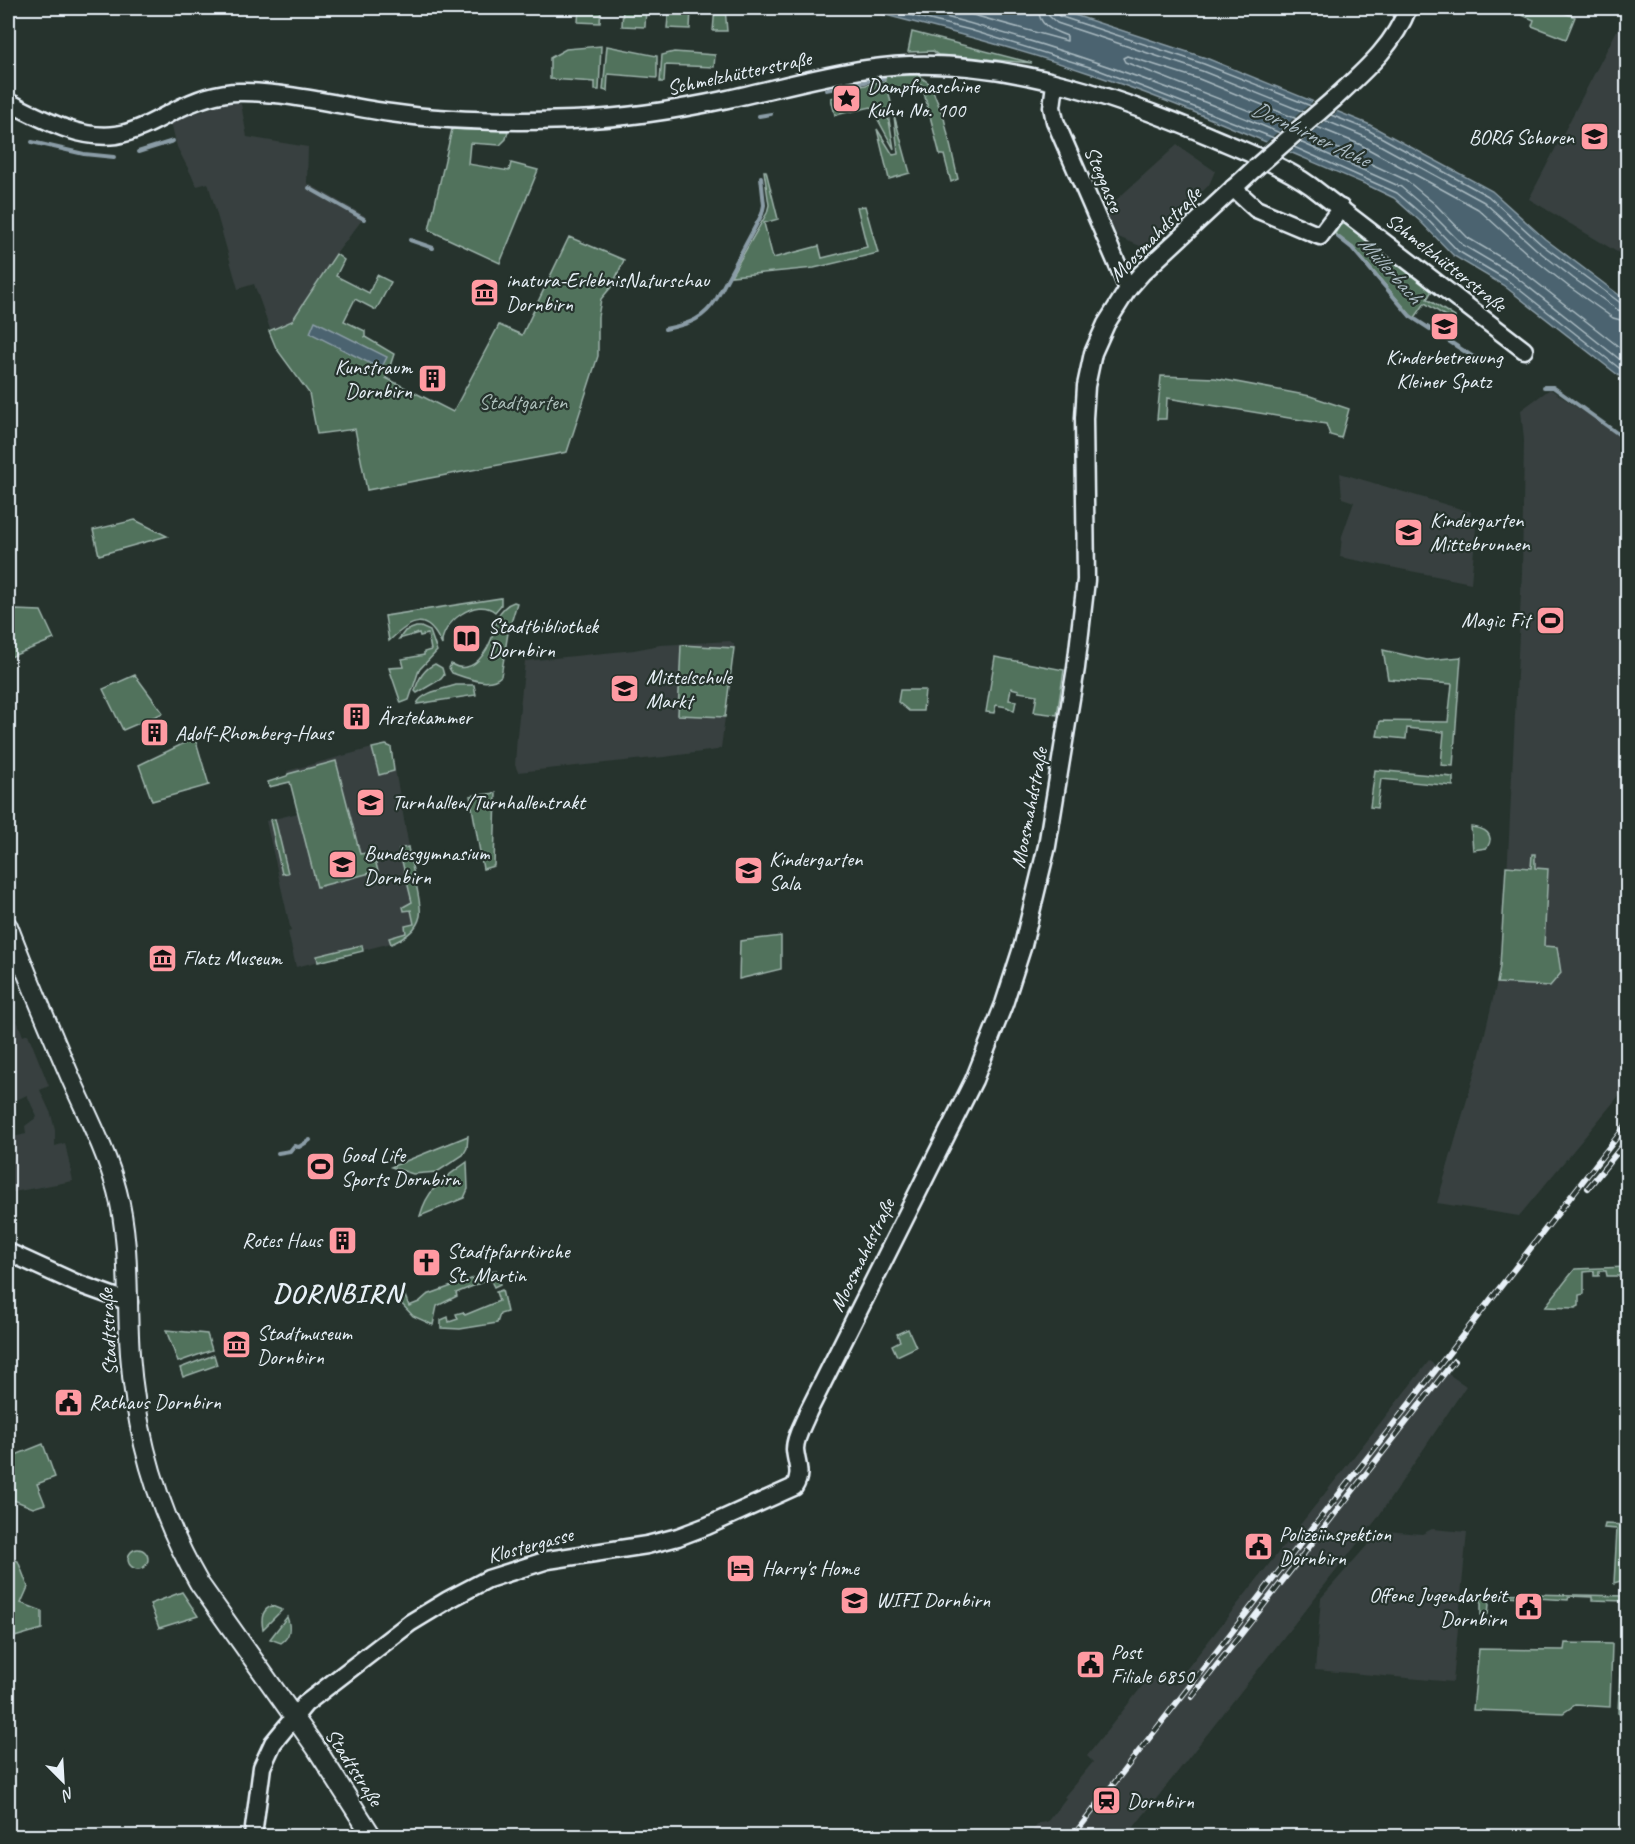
<svg xmlns="http://www.w3.org/2000/svg" width="1635" height="1844" viewBox="0 0 1635 1844" font-family="Caveat,sans-serif">
	<style>
		.built { fill: #37403f }
		.green { fill: #51725c; stroke: #9cb2aa; stroke-width: 1.5 }
		.water { fill: #4b646f; stroke: #8a9ca6; stroke-width: 1.5 }
		.pier { fill: #26332d }
		.lines { fill: none; stroke-linecap: round; stroke-linejoin: round }
		.shore { stroke: #a9b9c1; stroke-width: 1.5 }
		.stream { stroke: #8a9ca6; stroke-width: 4 }
		.secondary-casing { stroke: #e8f1f8; stroke-width: 21 }
		.primary-casing { stroke: #e8f1f8; stroke-width: 22 }
		.secondary { stroke: #26332d; stroke-width: 16 }
		.primary { stroke: #26332d; stroke-width: 18 }
		.rail-casing { stroke: #e8f1f8; stroke-width: 6 }
		.rail { stroke: #26332d; stroke-width: 4; stroke-dasharray: 11; stroke-linecap: butt }
		.secondary-bridge-casing { stroke: #e8f1f8; stroke-width: 21; stroke-linecap: butt }
		.secondary-bridge { stroke: #26332d; stroke-width: 16 }
		.labels { text-anchor: middle; stroke-width: 4.5; stroke-linejoin: round; paint-order: stroke }
		.street-label { font-size: 21px; fill: #e8f1f8; stroke: #26332d }
		.poi-label { font-size: 21px; fill: #e8f1f8; stroke: #26332d; text-anchor: start }
		.park-label { font-size: 21px; fill: #acbeba; stroke: #26332d }
		.water-label { font-size: 22px; font-style: italic; fill: #a9b9c1; stroke: #26332d }
		.district-label { font-size: 27px; font-weight: bold; letter-spacing: 1.5px; fill: #e8f1f8; stroke: #26332d }
	</style>
	<rect width="100%" height="100%" fill="#26332d"/>
	<filter id="ink" filterUnits="userSpaceOnUse"><feTurbulence type="fractalNoise" baseFrequency=".0167" numOctaves="2"/><feDisplacementMap in="SourceGraphic" scale="12" xChannelSelector="R" yChannelSelector="G"/><feConvolveMatrix kernelMatrix="1 2 1 2 8 2 1 2 1" color-interpolation-filters="sRGB"/></filter>
	<g filter="url(#ink)">
		<g class="built">
			<polygon points="1627,11 1628,258 1627,258 1529,199"/>
			<polygon points="230,101 241,104 247,137 308,147 307,183 365,216 336,254 292,321 270,329 254,284 238,289 208,183 197,186 177,147 171,122"/>
			<polygon points="1177,145 1215,171 1209,185 1145,248 1118,237 1105,210"/>
			<polygon points="1550,389 1627,441 1627,1086 1519,1216 1437,1203 1479,1058 1496,986 1504,938 1522,573 1524,440 1521,410"/>
			<polygon points="1340,473 1471,512 1470,519 1476,528 1471,583 1340,557 1342,536 1354,502 1342,498"/>
			<polygon points="730,641 734,644 734,648 721,748 717,750 664,757 518,772 515,765 517,735 525,661 634,650 660,645"/>
			<polygon points="387,744 391,747 421,914 420,917 412,930 399,941 296,967 288,932 291,931 266,821 298,813 287,771"/>
			<polygon points="15,1015 23,1036 28,1034 49,1086 40,1090 51,1114 55,1130 55,1146 65,1143 73,1181 8,1193 8,1138 26,1134 25,1126 37,1117 27,1095 8,1104 8,1018"/>
			<polygon points="1429,1361 1466,1386 1376,1520 1127,1836 1028,1836 1039,1823 1047,1822 1066,1798 1064,1797 1093,1762 1087,1756 1151,1675 1159,1681 1162,1677 1174,1685"/>
			<polygon points="1432,1529 1467,1532 1453,1682 1315,1670 1321,1598 1377,1534 1386,1531 1422,1534"/>
		</g>
		<g class="green">
			<polygon points="579,8 601,8 600,23 578,22"/>
			<polygon points="623,8 646,8 645,27 622,26"/>
			<polygon points="669,8 691,8 690,29 667,28"/>
			<polygon points="715,8 725,8 727,31 713,31"/>
			<polygon points="1506,8 1552,8 1575,17 1566,39 1532,26 1534,20"/>
			<polygon points="912,32 1032,63 938,55 933,51 908,52"/>
			<polygon points="601,46 599,90 595,90 595,82 550,79 550,58 566,49"/>
			<polygon points="607,46 657,56 657,78 608,74 607,91 603,90"/>
			<polygon points="674,52 715,55 714,67 665,65 664,82 660,82 662,55"/>
			<polygon points="918,75 930,84 944,118 958,179 951,182 944,155 940,155 922,85 889,94 892,107 887,109 894,149 871,107 835,115 831,98 835,97 838,107 856,103 852,88 885,81 884,76"/>
			<polygon points="894,115 910,173 889,179 877,129 893,155 898,154"/>
			<polygon points="452,129 508,131 506,139 500,145 470,143 468,164 509,171 511,163 538,170 500,263 429,230"/>
			<polygon points="764,171 766,171 778,219 764,223 773,258 819,246 822,258 867,247 857,207 865,206 878,253 814,268 731,276 767,213 769,205"/>
			<polygon points="1348,223 1433,289 1427,299 1455,317 1453,321 1425,303 1414,319 1353,247 1335,234 1340,225"/>
			<polygon points="569,237 624,260 612,286 601,299 598,317 598,356 567,452 367,490 355,429 317,434 309,393 276,348 269,331 292,321 336,254 344,260 336,276 369,293 377,275 391,282 376,310 355,299 344,321 365,331 365,337 394,354 386,378 453,412 499,325 522,335"/>
			<polygon points="1161,376 1215,378 1310,396 1349,409 1341,438 1330,435 1326,424 1167,398 1166,419 1157,419"/>
			<polygon points="135,520 167,536 99,555 93,530"/>
			<path d="M501,598v7l-6,7c-18,-16 -55,11 -53,33 -15,-33 -30,-26 -53,-4l-4,-25z"/>
			<path d="M514,602l3,1 -9,30 -7,43c-12,12 -34,2 -49,-3l-3,-5 2,-4c22,13 37,-13 43,-32 2,-4 2,-10 3,-14 3,-7 10,-14 17,-16z"/>
			<polygon points="15,610 41,611 54,639 8,658 8,613"/>
			<polygon points="416,627 421,627 430,631 437,651 419,670 409,700 401,703 389,668 404,667 402,659 424,655 424,652 431,650 428,634 420,636 419,633 399,639 405,631"/>
			<polygon points="681,645 734,648 725,717 678,715"/>
			<polygon points="1383,650 1427,660 1461,657 1453,766 1441,765 1444,732 1407,728 1406,739 1377,736 1380,721 1448,722 1452,684 1388,679"/>
			<polygon points="995,657 1064,670 1057,715 1034,712 1037,695 1018,692 1019,690 1011,688 1009,700 1016,701 1014,711 1007,707 996,705 994,713 986,712"/>
			<path d="M435,664l7,4 2,7 -3,4 -24,14 -2,-2c3,-12 9,-22 20,-27z"/>
			<polygon points="135,675 163,713 123,730 103,689"/>
			<path d="M456,685h18l2,10 -59,9c5,-12 27,-15 39,-19z"/>
			<polygon points="900,690 925,690 923,711 909,711 898,702"/>
			<polygon points="195,738 209,785 152,801 139,765"/>
			<polygon points="386,745 391,747 394,771 379,775 372,748"/>
			<polygon points="336,761 360,854 373,852 378,871 317,887 290,782 269,787 268,782 287,776 288,774"/>
			<polygon points="1375,770 1453,777 1453,786 1381,779 1377,808 1370,807"/>
			<polygon points="496,793 494,866 483,869 470,796"/>
			<polygon points="275,819 288,873 282,874 270,820"/>
			<path d="M1471,827c13,1 25,7 16,21l-14,2z"/>
			<path d="M408,847c2,14 15,58 12,69 -3,14 -17,23 -29,28l-2,-6 17,-5 -1,-7 9,-2 -3,-14 -7,1 -1,-4 9,-5 -13,-53z"/>
			<polygon points="1532,854 1535,854 1535,868 1548,869 1544,946 1557,947 1561,973 1550,986 1497,983 1500,966 1506,866 1531,868"/>
			<polygon points="781,936 781,969 739,979 740,941"/>
			<polygon points="362,945 363,951 318,962 317,956"/>
			<polygon points="468,1136 467,1148 463,1155 437,1172 413,1174 391,1167"/>
			<path d="M467,1162l1,27 -4,9 -44,18c8,-29 24,-37 47,-54z"/>
			<polygon points="1627,1267 1627,1276 1607,1276 1606,1271 1599,1271 1599,1276 1594,1276 1594,1271 1584,1272 1584,1294 1579,1295 1579,1306 1575,1308 1545,1307 1575,1269"/>
			<polygon points="496,1270 500,1284 494,1287 490,1279 456,1293 457,1296 437,1306 433,1325 413,1316 399,1301 405,1296 409,1306 419,1302 427,1295"/>
			<polygon points="502,1290 507,1312 500,1314 497,1323 460,1329 441,1328 441,1320 448,1317 449,1322 458,1319 456,1314 463,1312 465,1315 499,1301 496,1292"/>
			<polygon points="908,1329 916,1347 897,1356 892,1345 900,1341 897,1334"/>
			<polygon points="166,1330 207,1334 212,1350 178,1362"/>
			<polygon points="214,1355 217,1365 183,1377 180,1368"/>
			<polygon points="43,1444 55,1477 37,1484 45,1504 33,1508 14,1500 8,1515 8,1458"/>
			<polygon points="1605,1524 1627,1525 1627,1569 1626,1570 1624,1580 1614,1583 1617,1529 1604,1528"/>
			<circle cx="138" cy="1559" r="10"/>
			<polygon points="8,1557 18,1561 28,1587 21,1603 42,1611 42,1629 8,1639"/>
			<polygon points="182,1592 198,1616 159,1628 150,1604"/>
			<polygon points="1481,1593 1627,1596 1627,1605 1625,1605 1625,1601 1592,1600 1592,1597 1569,1596 1568,1600 1490,1595 1488,1614 1481,1615"/>
			<path d="M272,1606l10,4 -19,19c-2,-9 -2,-19 9,-23z"/>
			<path d="M287,1617c4,10 3,20 -6,26l-11,-4z"/>
			<polygon points="1627,1642 1626,1718 1618,1713 1621,1649"/>
			<polygon points="1565,1643 1612,1644 1610,1707 1575,1705 1563,1713 1473,1710 1479,1649 1564,1650"/>
		</g>
		<g class="water">
			<path d="M858,8h195l153,50 162,66 124,67 53,48 82,62v81l-124,-97 -49,-29 -33,-34 -27,-24 -29,-14c-90,-38 -179,-78 -270,-109 -78,-27 -158,-47 -237,-67z"/>
			<polygon points="315,321 387,357 381,369 310,333"/>
		</g>
		<polygon class="pier" points="1316,99 1340,109 1288,154 1264,144"/>
		<g class="lines">
			<g class="shore">
				<polyline points="882,8 970,30 1096,69 1274,138"/>
				<path d="M912,8c127,32 247,73 368,125"/>
				<path d="M948,8l119,33v-5c-16,-6 -28,-10 -29,-28"/>
				<polyline points="1047,8 1049,16 1057,23 1202,71 1304,112"/>
				<polyline points="1055,8 1056,13 1059,16 1204,64 1311,106"/>
				<polyline points="1331,115 1366,129 1488,196 1541,244 1622,304 1628,305"/>
				<polyline points="1324,120 1363,136 1484,202 1536,249 1573,278 1618,310 1628,313"/>
				<polyline points="1288,126 1125,62 1123,58 1127,56 1199,79 1297,119"/>
				<polyline points="1317,127 1359,144 1478,209 1530,256 1568,286 1613,318 1628,322"/>
				<polyline points="1308,135 1406,180 1436,205 1468,238 1517,267 1628,354"/>
				<polyline points="1300,142 1401,187 1430,212 1463,245 1512,274 1628,366"/>
				<polyline points="1294,147 1397,193 1425,217 1458,251 1507,280 1628,375"/>
			</g>
			<g class="stream">
				<polyline points="826,90 884,78"/>
				<polyline points="759,116 771,114"/>
				<polyline points="32,142 84,154 114,157"/>
				<polyline points="138,152 173,141"/>
				<polyline points="309,188 364,219"/>
				<polyline points="1338,237 1352,248 1410,316 1481,362"/>
				<polyline points="410,240 433,248"/>
				<path d="M665,329c25,-5 39,-10 52,-31l45,-84 2,-9 -3,-28"/>
				<polyline points="1544,387 1553,387 1628,441"/>
				<polyline points="278,1153 290,1151 294,1146 299,1147 310,1140"/>
			</g>
			<defs>
				<g id="secondary">
					<polyline points="1055,84 1052,107 1055,121 1128,289"/>
					<path d="M1334,99c30,-28 59,-52 74,-91"/>
					<path d="M8,102c33,16 70,38 108,33 20,-3 39,-14 56,-23 23,-12 46,-21 71,-20 50,1 99,14 148,21 60,9 122,9 182,7 53,-2 104,-10 155,-21 46,-10 92,-23 139,-30 120,-18 245,25 354,72 31,13 63,26 90,45l213,164"/>
					<polyline points="1233,188 1256,209 1320,236 1341,208"/>
					<polyline points="8,1252 76,1283 129,1302"/>
					<path d="M253,1836l9,-69 11,-24 32,-39 105,-81 38,-23 40,-21 60,-19 99,-15 31,-8 29,-11 87,-39c9,-14 2,-23 1,-38 0,-12 9,-26 13,-37l166,-332 30,-76 19,-59 24,-99 29,-178 10,-88 -2,-162 2,-32 7,-33 13,-29 22,-35 14,-16 113,-105"/>
				</g>
				<path id="primary" d="M8,926c20,52 42,104 64,155 16,36 35,72 45,110 14,53 9,109 13,163 6,81 28,158 69,229l117,165 56,88"/>
			</defs>
			<use href="#secondary" class="secondary-casing"/>
			<use href="#primary" class="primary-casing"/>
			<use href="#secondary" class="secondary"/>
			<use href="#primary" class="primary"/>
			<defs>
				<g id="rail">
					<polyline points="1588,1188 1628,1139"/>
					<polyline points="1192,1697 1454,1361"/>
					<polyline points="1073,1836 1628,1123"/>
				</g>
			</defs>
			<use href="#rail" class="rail-casing"/>
			<use href="#rail" class="rail"/>
			<defs>
				<polyline id="secondary-bridge" points="1255,168 1334,99"/>
			</defs>
			<use href="#secondary-bridge" class="secondary-bridge-casing"/>
			<use href="#secondary-bridge" class="secondary-bridge"/>
		</g>
	</g>
	<defs>
		<symbol id="sight-square" viewBox="-11 -11 22 22"><rect x="-9" y="-9" width="18" height="18" rx="4" fill="#ff9aa2" stroke="#26332d"/><path d="M0-6L1.8-2.2L6-1.7L2.9 1.2L3.7 5.4L0 3.3L-3.7 5.4L-2.9 1.2L-6-1.7L-1.8-2.2Z" fill="#111"/></symbol>
		<symbol id="school-square" viewBox="-11 -11 22 22"><rect x="-9" y="-9" width="18" height="18" rx="4" fill="#ff9aa2" stroke="#26332d"/><path d="M0-5L7-2L0 1L-7-2ZM-4 1L0 2.5L4 1V4Q0 6-4 4Z" fill="#111"/></symbol>
		<symbol id="museum-square" viewBox="-11 -11 22 22"><rect x="-9" y="-9" width="18" height="18" rx="4" fill="#ff9aa2" stroke="#26332d"/><path d="M0-6L6-3V-2H-6V-3ZM-5-1h2V3h-2ZM-1-1h2V3h-2ZM3-1h2V3H3ZM-6 4H6V6H-6Z" fill="#111"/></symbol>
		<symbol id="building-square" viewBox="-11 -11 22 22"><rect x="-9" y="-9" width="18" height="18" rx="4" fill="#ff9aa2" stroke="#26332d"/><path d="M-4-6H4V6H1V3H-1V6H-4ZM-2.5-4.3h1.7v1.8h-1.7ZM.8-4.3h1.7v1.8H.8ZM-2.5-1h1.7V.8h-1.7ZM.8-1h1.7V.8H.8Z" fill="#111"/></symbol>
		<symbol id="stadium-square" viewBox="-11 -11 22 22"><rect x="-9" y="-9" width="18" height="18" rx="4" fill="#ff9aa2" stroke="#26332d"/><path d="M0-5a6.5 5 0 1 0 0 10a6.5 5 0 1 0 0-10ZM-3.5-1.8h7v3.6h-7Z" fill="#111"/></symbol>
		<symbol id="library-square" viewBox="-11 -11 22 22"><rect x="-9" y="-9" width="18" height="18" rx="4" fill="#ff9aa2" stroke="#26332d"/><path d="M-6-4Q-3-5.5-.7-3.5V5Q-3 3-6 4ZM6-4Q3-5.5 .7-3.5V5Q3 3 6 4Z" fill="#111"/></symbol>
		<symbol id="church-square" viewBox="-11 -11 22 22"><rect x="-9" y="-9" width="18" height="18" rx="4" fill="#ff9aa2" stroke="#26332d"/><path d="M-1.2-6h2.4v3.5h3.3v2.4h-3.3V6h-2.4V-.1h-3.3v-2.4h3.3Z" fill="#111"/></symbol>
		<symbol id="civic-square" viewBox="-11 -11 22 22"><rect x="-9" y="-9" width="18" height="18" rx="4" fill="#ff9aa2" stroke="#26332d"/><path d="M-.6-6.5H3V-4.5H.6V-3L4-1V1h2V6H-6V1h2V-1L-.6-3ZM-1.2 2.5V6h2.4V2.5Z" fill="#111"/></symbol>
		<symbol id="hotel-square" viewBox="-11 -11 22 22"><rect x="-9" y="-9" width="18" height="18" rx="4" fill="#ff9aa2" stroke="#26332d"/><path d="M-6-4.5h1.5V1H6V5H4.5V3h-9V5H-6ZM-4 0a1.8 1.8 0 1 1 3.6 0ZM.5 0V-2.5h3Q6-2.5 6 0Z" fill="#111"/></symbol>
		<symbol id="station-square" viewBox="-11 -11 22 22"><rect x="-9" y="-9" width="18" height="18" rx="4" fill="#ff9aa2" stroke="#26332d"/><path d="M-3-6H3Q5-6 5-4V2Q5 4 3 4L4.5 6H3L1.5 4h-3L-3 6H-4.5L-3 4Q-5 4-5 2V-4Q-5-6-3-6ZM-3.5-4v3h7v-3ZM-3.5 1v1.5H-2V1ZM2 1v1.5H3.5V1Z" fill="#111"/></symbol>
	</defs>
	<g fill-rule="evenodd">
		<use href="#sight-square" x="830" y="82" width="33" height="33"/>
		<use href="#school-square" x="1578" y="120" width="33" height="33"/>
		<use href="#museum-square" x="468" y="276" width="33" height="33"/>
		<use href="#school-square" x="1428" y="310" width="33" height="33"/>
		<use href="#building-square" x="416" y="362" width="33" height="33"/>
		<use href="#school-square" x="1392" y="516" width="33" height="33"/>
		<use href="#stadium-square" x="1534" y="604" width="33" height="33"/>
		<use href="#library-square" x="450" y="622" width="33" height="33"/>
		<use href="#school-square" x="608" y="672" width="33" height="33"/>
		<use href="#building-square" x="340" y="700" width="33" height="33"/>
		<use href="#building-square" x="138" y="716" width="33" height="33"/>
		<use href="#school-square" x="354" y="786" width="33" height="33"/>
		<use href="#school-square" x="326" y="848" width="33" height="33"/>
		<use href="#school-square" x="732" y="854" width="33" height="33"/>
		<use href="#museum-square" x="146" y="942" width="33" height="33"/>
		<use href="#stadium-square" x="304" y="1150" width="33" height="33"/>
		<use href="#building-square" x="326" y="1224" width="33" height="33"/>
		<use href="#church-square" x="410" y="1246" width="33" height="33"/>
		<use href="#museum-square" x="220" y="1328" width="33" height="33"/>
		<use href="#civic-square" x="52" y="1386" width="33" height="33"/>
		<use href="#civic-square" x="1242" y="1530" width="33" height="33"/>
		<use href="#hotel-square" x="724" y="1552" width="33" height="33"/>
		<use href="#school-square" x="838" y="1584" width="33" height="33"/>
		<use href="#civic-square" x="1512" y="1590" width="33" height="33"/>
		<use href="#civic-square" x="1074" y="1648" width="33" height="33"/>
		<use href="#station-square" x="1090" y="1784" width="33" height="33"/>
	</g>
	<g class="labels">
		<g class="street-label">
			<text transform="translate(739 73) rotate(-12)" y="7">Schmelzhütterstraße</text>
			<text transform="translate(1104 179) rotate(67)" y="7">Steggasse</text>
			<text transform="translate(1155 234) rotate(-46)" y="7">Moosmahdstraße</text>
			<text transform="translate(1446 262) rotate(38)" y="7">Schmelzhütterstraße</text>
			<text transform="translate(1029 808) rotate(-79)" y="7">Moosmahdstraße</text>
			<text transform="translate(862 1255) rotate(-64)" y="7">Moosmahdstraße</text>
			<text transform="translate(108 1332) rotate(-93)" y="7">Stadtstraße</text>
			<text transform="translate(530 1545) rotate(-15)" y="7">Klostergasse</text>
			<text transform="translate(354 1767) rotate(57)" y="7">Stadtstraße</text>
		</g>
		<g class="poi-label">
			<text x="867" y="93">Dampfmaschine<tspan x="867" dy="24">Kuhn No. 100</tspan></text>
			<text x="1574" y="144" text-anchor="end">BORG Schoren</text>
			<text x="506" y="287">inatura-ErlebnisNaturschau<tspan x="506" dy="24">Dornbirn</tspan></text>
			<text x="1444" y="364" text-anchor="middle">Kinderbetreuung<tspan x="1444" dy="24">Kleiner Spatz</tspan></text>
			<text x="412" y="374" text-anchor="end">Kunstraum<tspan x="412" dy="24">Dornbirn</tspan></text>
			<text x="1430" y="527">Kindergarten<tspan x="1430" dy="24">Mittebrunnen</tspan></text>
			<text x="1530" y="627" text-anchor="end">Magic Fit</text>
			<text x="488" y="633">Stadtbibliothek<tspan x="488" dy="24">Dornbirn</tspan></text>
			<text x="646" y="684">Mittelschule<tspan x="646" dy="24">Markt</tspan></text>
			<text x="378" y="724">Ärztekammer</text>
			<text x="175" y="740">Adolf-Rhomberg-Haus</text>
			<text x="392" y="809">Turnhallen/Turnhallentrakt</text>
			<text x="364" y="860">Bundesgymnasium<tspan x="364" dy="24">Dornbirn</tspan></text>
			<text x="769" y="866">Kindergarten<tspan x="769" dy="24">Sala</tspan></text>
			<text x="183" y="965">Flatz Museum</text>
			<text x="341" y="1162">Good Life<tspan x="341" dy="24">Sports Dornbirn</tspan></text>
			<text x="322" y="1247" text-anchor="end">Rotes Haus</text>
			<text x="447" y="1258">Stadtpfarrkirche<tspan x="447" dy="24">St. Martin</tspan></text>
			<text x="257" y="1340">Stadtmuseum<tspan x="257" dy="24">Dornbirn</tspan></text>
			<text x="89" y="1409">Rathaus Dornbirn</text>
			<text x="1279" y="1541">Polizeiinspektion<tspan x="1279" dy="24">Dornbirn</tspan></text>
			<text x="762" y="1575">Harry's Home</text>
			<text x="1507" y="1602" text-anchor="end">Offene Jugendarbeit<tspan x="1507" dy="24">Dornbirn</tspan></text>
			<text x="876" y="1607">WIFI Dornbirn</text>
			<text x="1111" y="1659">Post<tspan x="1111" dy="24">Filiale 6850</tspan></text>
			<text x="1127" y="1808">Dornbirn</text>
		</g>
		<g class="park-label">
			<text x="523" y="409">Stadtgarten</text>
		</g>
		<g class="water-label">
			<text transform="translate(1311 133) rotate(25)" y="8">Dornbirner Ache</text>
			<text transform="translate(1391 269) rotate(48)" y="8">Müllerbach</text>
		</g>
		<g class="district-label">
			<text x="338" y="1302">DORNBIRN</text>
		</g>
	</g>
	<rect width="1635" height="1844" fill="none" stroke="#26332d" stroke-width="30"/>
	<rect x="15" y="15" width="1605" height="1814" fill="none" stroke="#e8f1f8" stroke-width="2" filter="url(#ink)"/>
	<g transform="translate(63 1781) rotate(156)" stroke="#26332d" stroke-width="4.5" paint-order="stroke">
	<path d="M0-4.5L10 22L0 15L-10 22Z" fill="#e8f1f8"/>
	<text y="-9" font-size="16" font-weight="bold" text-anchor="middle" fill="#e8f1f8">N</text>
	</g>
</svg>
